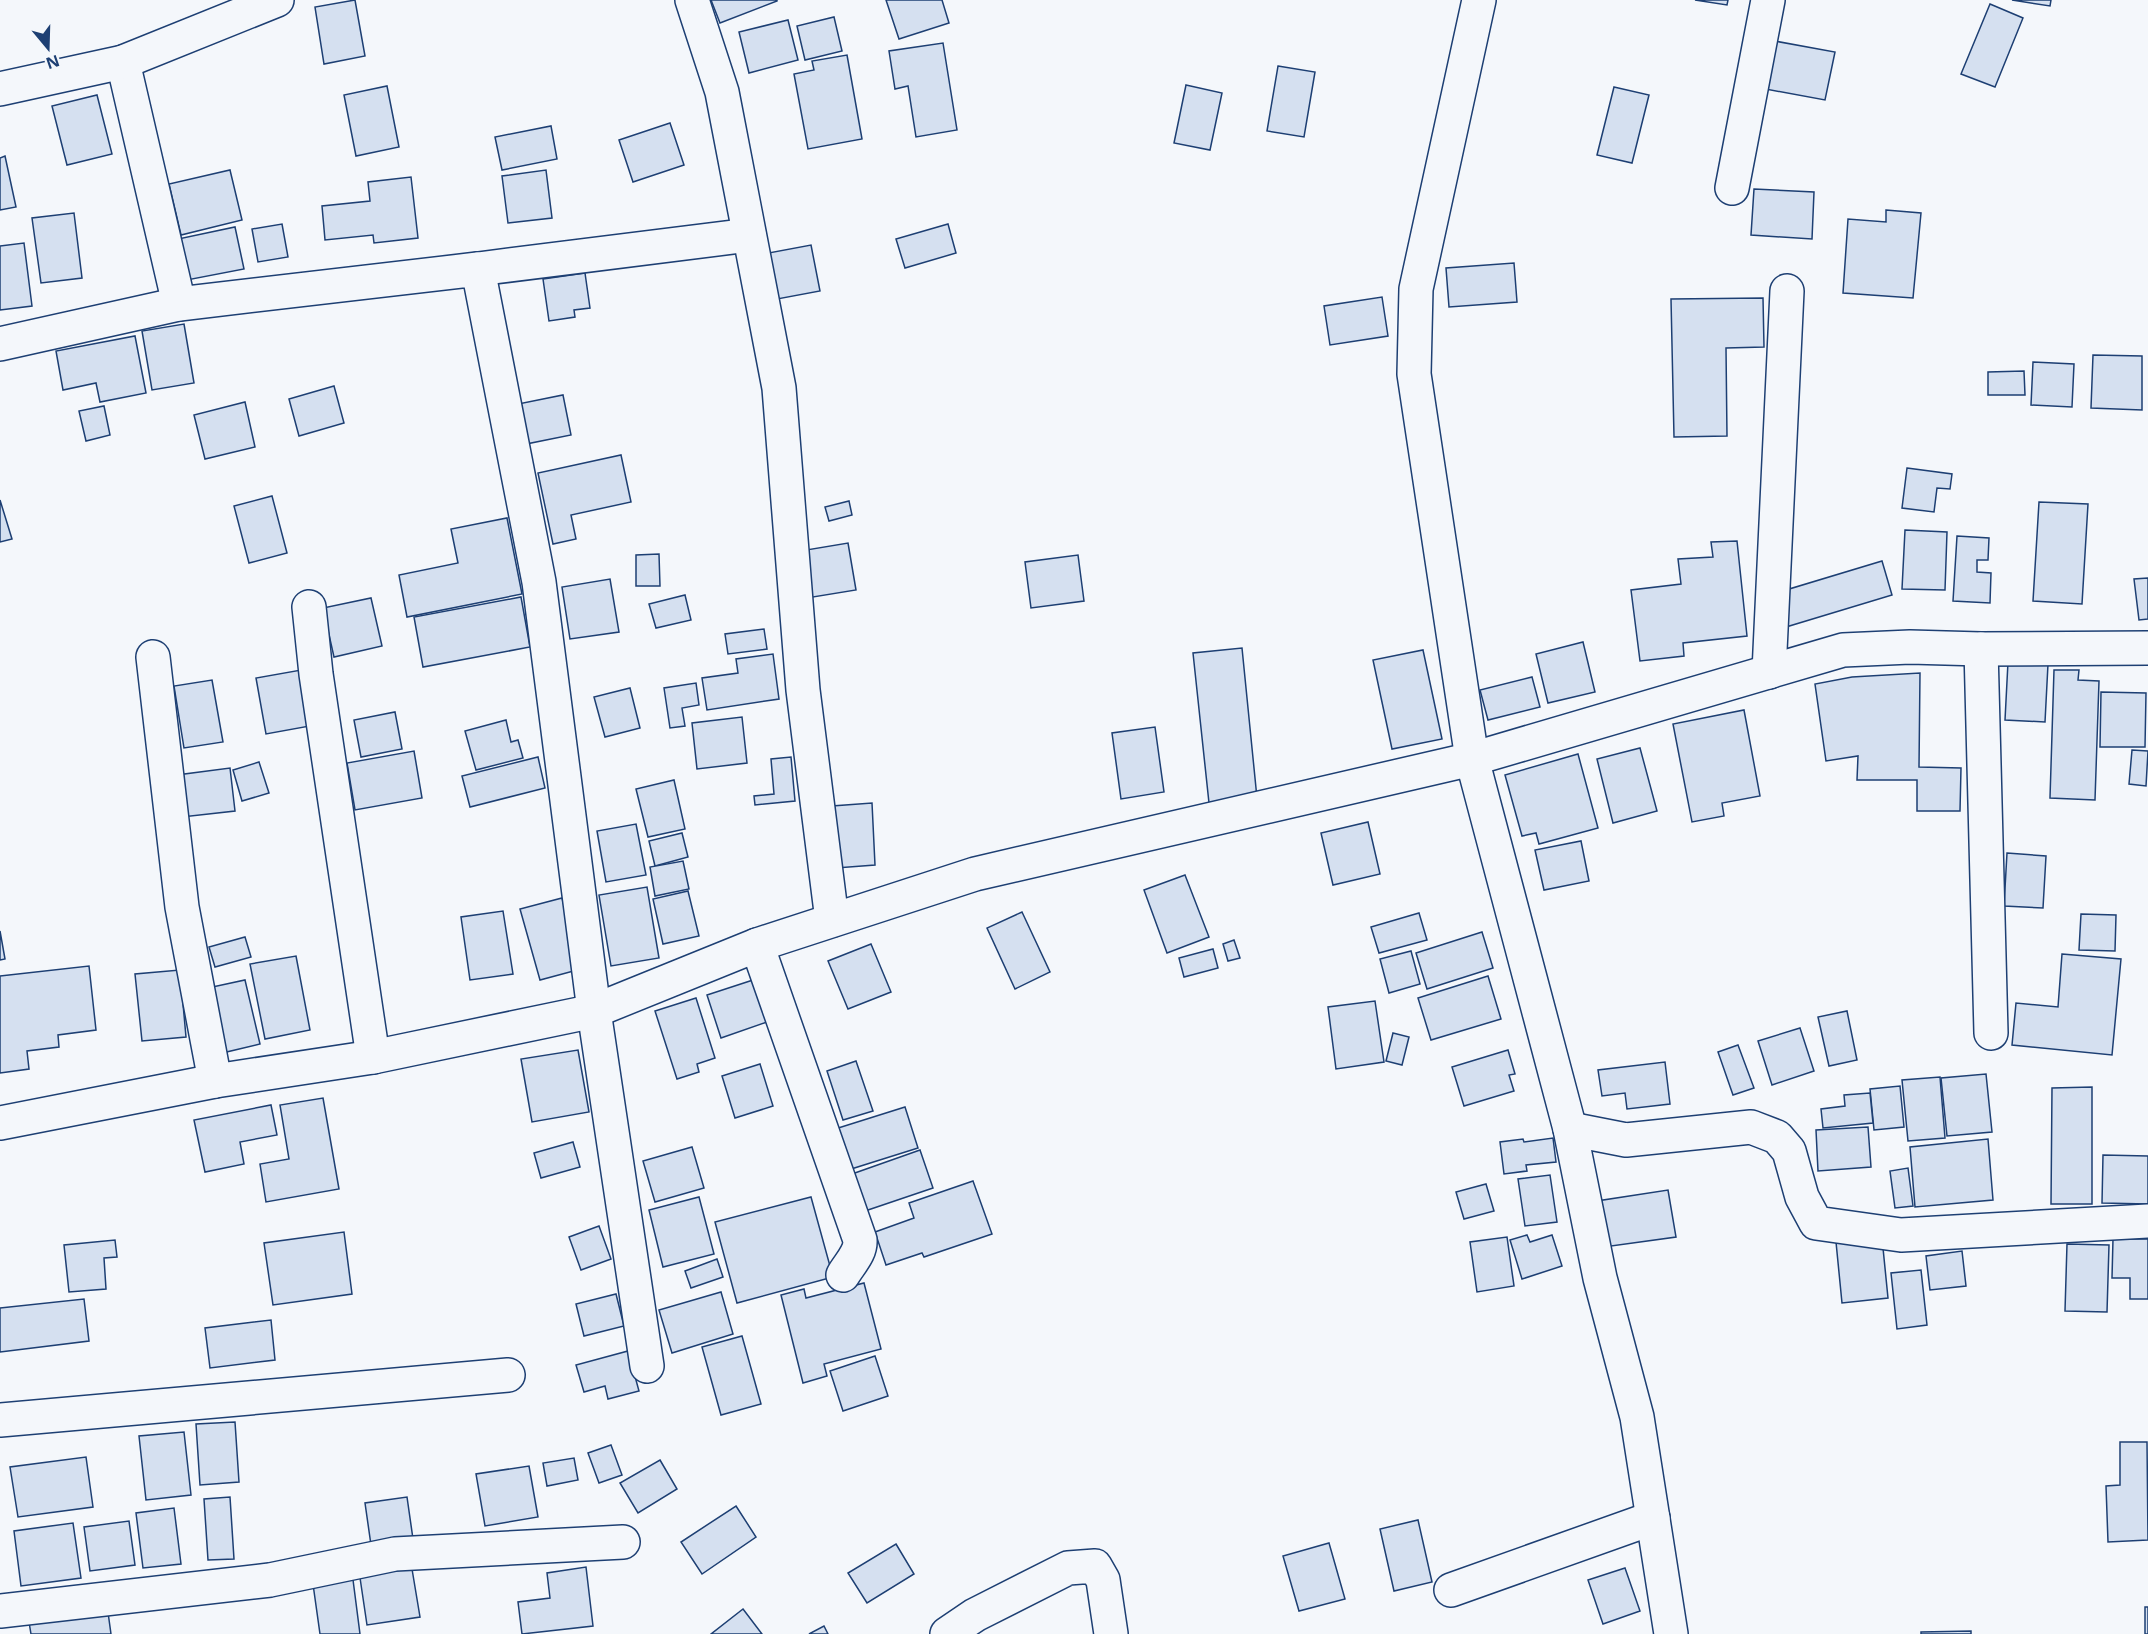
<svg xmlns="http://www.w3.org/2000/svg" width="2148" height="1634" viewBox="0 0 2148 1634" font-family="'Noto Sans',sans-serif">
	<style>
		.building { fill: #d5e0f0; stroke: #1d3f73; stroke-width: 1.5 }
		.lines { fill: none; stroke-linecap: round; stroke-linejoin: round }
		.minor-casing { stroke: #1d3f73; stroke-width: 36 }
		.minor { stroke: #f4f7fb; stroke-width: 33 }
	</style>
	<rect width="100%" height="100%" fill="#f4f7fb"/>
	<g class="building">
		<polygon points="355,0 365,56 324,64 315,7"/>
		<polygon points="711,0 777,0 777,1 720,23"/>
		<polygon points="886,0 942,0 949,23 899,39"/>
		<polygon points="1695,0 1728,0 1727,5"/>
		<polygon points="2012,0 2051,0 2050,6"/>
		<polygon points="1990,4 2023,18 1995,87 1961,74"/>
		<polygon points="834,17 842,51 805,60 797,26"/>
		<polygon points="788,20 798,60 749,73 739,32"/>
		<polygon points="1769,40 1835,52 1825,100 1760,88"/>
		<polygon points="943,43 957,130 916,137 908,86 895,89 889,51"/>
		<polygon points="847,55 862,139 808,149 794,74 814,70 812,61"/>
		<polygon points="1278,66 1315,72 1304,137 1267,131"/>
		<polygon points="1186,85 1222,93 1210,150 1174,143"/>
		<polygon points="387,86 399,147 356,156 344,95"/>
		<polygon points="1614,87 1649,95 1632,163 1597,155"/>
		<polygon points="97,95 112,154 67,165 52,106"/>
		<polygon points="670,123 684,165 633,182 619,140"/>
		<polygon points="551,126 557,159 502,170 495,137"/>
		<polygon points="5,156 16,207 0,210 0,158"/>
		<polygon points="230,170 242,220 181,235 169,184"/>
		<polygon points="546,170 552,218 508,223 502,176"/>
		<polygon points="411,177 418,238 374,243 373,235 325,240 322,206 370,201 368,182"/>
		<polygon points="1754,189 1814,192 1812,239 1751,235"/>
		<polygon points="1886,210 1921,213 1913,298 1843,293 1848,219 1886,222"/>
		<polygon points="74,213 82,278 41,283 32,218"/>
		<polygon points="282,224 288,257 258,262 252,229"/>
		<polygon points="948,224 956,253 905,268 896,239"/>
		<polygon points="235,227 244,269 187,280 178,239"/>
		<polygon points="24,243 32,306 0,310 0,246"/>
		<polygon points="811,245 820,291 772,300 763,254"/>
		<polygon points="1514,263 1517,302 1449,307 1446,268"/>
		<polygon points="585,273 590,308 574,310 575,317 549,321 543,279"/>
		<polygon points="1382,297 1388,336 1330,345 1324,306"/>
		<polygon points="1763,298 1764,347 1726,348 1727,436 1674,437 1671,299"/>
		<polygon points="184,324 194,383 152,390 142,331"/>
		<polygon points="135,336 146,393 100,402 96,383 63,390 56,351"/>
		<polygon points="2093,355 2142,356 2142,410 2091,408"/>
		<polygon points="2033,362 2074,364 2072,407 2031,405"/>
		<polygon points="2024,371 2025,395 1988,395 1988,372"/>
		<polygon points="334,386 344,423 299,436 289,399"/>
		<polygon points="563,395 571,435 526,444 518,404"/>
		<polygon points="245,402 255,447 205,459 194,415"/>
		<polygon points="104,406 110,435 86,441 79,411"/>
		<polygon points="621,455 631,502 571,515 576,539 553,544 538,473"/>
		<polygon points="1907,468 1952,474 1950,489 1937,488 1934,512 1902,508"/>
		<polygon points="272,496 287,553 249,563 234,506"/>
		<polygon points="0,500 12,539 0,542"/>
		<polygon points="849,501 852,515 829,521 825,507"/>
		<polygon points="2039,502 2088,504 2082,604 2033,601"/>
		<polygon points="507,518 522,594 407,617 399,575 458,563 451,529"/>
		<polygon points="1905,530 1947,532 1945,590 1902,589"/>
		<polygon points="1957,536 1989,538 1988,560 1977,560 1977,572 1991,573 1990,603 1953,601"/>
		<polygon points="1737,541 1747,636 1683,643 1684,656 1640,661 1631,590 1681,584 1678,559 1713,557 1711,542"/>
		<polygon points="848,543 856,590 807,598 800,551"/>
		<polygon points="659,554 660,586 636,586 636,555"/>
		<polygon points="1078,555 1084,601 1031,608 1025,562"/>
		<polygon points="1882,561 1892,595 1786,627 1776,593"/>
		<polygon points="2148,578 2148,619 2139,620 2134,579"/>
		<polygon points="610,579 619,632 570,639 562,587"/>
		<polygon points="685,595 691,620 656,628 649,604"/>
		<polygon points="521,597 530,647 423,667 414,617"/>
		<polygon points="371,598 382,646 334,657 323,608"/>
		<polygon points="764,629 767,649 728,654 725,634"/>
		<polygon points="1583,642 1595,692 1548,703 1536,654"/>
		<polygon points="1242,648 1257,798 1209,803 1193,653"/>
		<polygon points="1423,650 1442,739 1392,749 1373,660"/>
		<polygon points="773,654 779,699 707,710 702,678 738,673 736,659"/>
		<polygon points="2008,662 2048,664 2045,722 2005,720"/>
		<polygon points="301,670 310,726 266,734 256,678"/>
		<polygon points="2054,670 2079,670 2078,680 2099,681 2095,800 2050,798"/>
		<polygon points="1920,673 1919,767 1961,768 1960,811 1917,811 1917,780 1857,780 1858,756 1826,761 1815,684 1852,677"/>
		<polygon points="1532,677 1540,707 1488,720 1480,690"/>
		<polygon points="212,680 223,742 184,748 174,686"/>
		<polygon points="696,683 699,705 682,708 685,726 670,728 664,688"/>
		<polygon points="630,688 640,728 605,737 594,697"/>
		<polygon points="2101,692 2146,693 2145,747 2100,747"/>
		<polygon points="1744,710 1760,796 1722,803 1724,816 1692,822 1673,724"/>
		<polygon points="395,712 402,749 361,757 354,720"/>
		<polygon points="742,717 747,763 697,769 692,723"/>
		<polygon points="506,720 511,742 518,740 523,758 476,770 465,731"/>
		<polygon points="1155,727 1164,792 1121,799 1112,733"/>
		<polygon points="1640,748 1657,811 1613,823 1597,759"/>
		<polygon points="2132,750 2148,751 2146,786 2129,784"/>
		<polygon points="414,751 422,798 355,810 347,763"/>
		<polygon points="1578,754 1598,828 1539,844 1536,833 1522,836 1505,775"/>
		<polygon points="538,757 545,788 470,807 462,776"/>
		<polygon points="791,757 795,801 755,805 754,796 774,794 771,759"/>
		<polygon points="259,762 269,793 242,801 233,770"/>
		<polygon points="230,768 235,811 182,817 177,775"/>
		<polygon points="674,780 685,829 648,837 636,789"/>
		<polygon points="872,803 875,865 836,868 832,806"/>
		<polygon points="1368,822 1380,874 1333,885 1321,833"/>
		<polygon points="636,824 646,875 606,882 597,831"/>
		<polygon points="682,833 688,857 655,866 649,841"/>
		<polygon points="1581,841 1589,881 1544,890 1535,850"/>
		<polygon points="2007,853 2046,856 2043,908 2004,906"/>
		<polygon points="683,861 689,889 655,896 650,867"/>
		<polygon points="1185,875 1209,937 1167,953 1144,890"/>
		<polygon points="647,887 659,958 611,966 599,895"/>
		<polygon points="688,891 699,936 663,944 653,899"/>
		<polygon points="562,898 581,969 540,980 520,909"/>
		<polygon points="503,911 513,974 470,980 461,917"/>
		<polygon points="1022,912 1050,972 1015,989 987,928"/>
		<polygon points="1419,913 1427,940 1379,953 1371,927"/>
		<polygon points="2081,914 2116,915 2115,951 2079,950"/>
		<polygon points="0,931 5,959 0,960"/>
		<polygon points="1482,932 1493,968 1427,989 1416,953"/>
		<polygon points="245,937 251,957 215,967 209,947"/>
		<polygon points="1234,940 1240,958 1228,961 1223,944"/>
		<polygon points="871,944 891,992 848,1009 828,961"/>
		<polygon points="1213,949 1218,968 1184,977 1179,958"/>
		<polygon points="1411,951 1420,984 1389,993 1380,959"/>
		<polygon points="2062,954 2121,959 2112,1055 2012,1045 2016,1003 2058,1007"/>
		<polygon points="296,956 310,1030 265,1039 250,964"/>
		<polygon points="89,966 96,1030 58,1035 59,1047 27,1051 29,1069 0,1073 0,976"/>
		<polygon points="180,970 186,1037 142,1041 135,974"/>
		<polygon points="1488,976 1501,1019 1431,1040 1418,998"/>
		<polygon points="245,980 260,1044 218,1054 203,989"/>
		<polygon points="753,980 767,1022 721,1038 707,995"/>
		<polygon points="696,998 715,1058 697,1064 699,1072 677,1079 655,1011"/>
		<polygon points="1375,1001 1384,1062 1336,1069 1328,1007"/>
		<polygon points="1847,1011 1857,1060 1829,1066 1818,1017"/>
		<polygon points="1800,1028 1814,1071 1772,1085 1758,1041"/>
		<polygon points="1393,1033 1409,1037 1402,1065 1386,1061"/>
		<polygon points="1738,1045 1754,1088 1733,1095 1718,1052"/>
		<polygon points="578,1050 589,1112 532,1122 521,1059"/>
		<polygon points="1508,1050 1515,1074 1509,1075 1514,1091 1464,1106 1452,1067"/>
		<polygon points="856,1061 873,1111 843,1120 827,1071"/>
		<polygon points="1665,1062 1670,1104 1627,1109 1625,1093 1602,1096 1598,1070"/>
		<polygon points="760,1064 773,1106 735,1118 722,1076"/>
		<polygon points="1986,1074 1992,1132 1947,1136 1941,1078"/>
		<polygon points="1940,1077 1945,1138 1908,1141 1902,1080"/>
		<polygon points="1900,1086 1904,1127 1874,1130 1870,1089"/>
		<polygon points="2092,1087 2092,1204 2051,1204 2052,1088"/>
		<polygon points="1870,1093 1873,1123 1823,1128 1821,1109 1845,1106 1844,1095"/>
		<polygon points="323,1098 339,1189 266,1202 260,1164 289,1159 280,1105"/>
		<polygon points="271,1105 277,1135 240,1142 244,1164 205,1172 194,1120"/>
		<polygon points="905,1107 918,1148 848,1170 835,1129"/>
		<polygon points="1868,1127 1871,1167 1818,1171 1816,1130"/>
		<polygon points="1553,1138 1556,1162 1526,1165 1527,1171 1504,1174 1500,1142 1523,1139 1524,1142"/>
		<polygon points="1988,1139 1993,1200 1915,1207 1910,1147"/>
		<polygon points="573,1142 580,1167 541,1178 534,1153"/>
		<polygon points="692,1147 704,1188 655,1202 643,1161"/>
		<polygon points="920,1150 933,1188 865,1211 852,1174"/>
		<polygon points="2103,1155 2148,1156 2148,1204 2102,1203"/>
		<polygon points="1908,1168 1913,1206 1895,1208 1890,1171"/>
		<polygon points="1550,1175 1557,1222 1525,1226 1518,1179"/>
		<polygon points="973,1181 992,1234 924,1257 922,1253 886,1265 875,1232 914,1218 909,1203"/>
		<polygon points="1486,1184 1494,1211 1464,1219 1456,1192"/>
		<polygon points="1668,1190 1676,1237 1604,1247 1597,1201"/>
		<polygon points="699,1197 714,1254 663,1267 649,1210"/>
		<polygon points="811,1197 833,1277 737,1303 715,1222"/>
		<polygon points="599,1226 611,1259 581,1270 569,1237"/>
		<polygon points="344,1232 352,1294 273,1305 264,1243"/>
		<polygon points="1527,1235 1530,1242 1552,1235 1562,1266 1522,1279 1510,1240"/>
		<polygon points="1507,1237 1514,1286 1477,1292 1470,1242"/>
		<polygon points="1882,1238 1888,1298 1842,1303 1836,1242"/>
		<polygon points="2113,1239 2148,1239 2148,1299 2130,1299 2130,1278 2112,1278"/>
		<polygon points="115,1240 117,1257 104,1258 106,1289 69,1292 64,1245"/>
		<polygon points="2067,1244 2109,1245 2107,1312 2065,1311"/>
		<polygon points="1962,1251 1966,1286 1930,1290 1926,1256"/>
		<polygon points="717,1259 723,1277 691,1288 685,1271"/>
		<polygon points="1921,1270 1927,1325 1897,1329 1891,1273"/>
		<polygon points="864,1283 881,1349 824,1364 827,1376 803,1383 781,1295 804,1289 806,1298"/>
		<polygon points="721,1292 733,1334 672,1353 659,1310"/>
		<polygon points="616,1294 624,1326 584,1336 576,1304"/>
		<polygon points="84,1299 89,1341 0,1352 0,1308"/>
		<polygon points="271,1320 275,1360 210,1368 205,1328"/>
		<polygon points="742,1336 761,1404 721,1415 702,1347"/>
		<polygon points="628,1351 639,1391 608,1399 605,1386 584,1392 576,1365"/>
		<polygon points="875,1356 888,1396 843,1411 830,1371"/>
		<polygon points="235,1422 239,1482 200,1485 196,1424"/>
		<polygon points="184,1432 191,1495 146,1500 139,1436"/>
		<polygon points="2120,1442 2147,1442 2148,1540 2108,1542 2106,1486 2120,1485"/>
		<polygon points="611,1445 622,1475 599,1483 588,1453"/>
		<polygon points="86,1457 93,1507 18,1517 10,1467"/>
		<polygon points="574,1458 578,1480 547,1486 543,1463"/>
		<polygon points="660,1460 677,1489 638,1513 620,1483"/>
		<polygon points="529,1466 538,1517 485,1526 476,1474"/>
		<polygon points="230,1497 234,1559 208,1560 204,1499"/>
		<polygon points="407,1497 413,1539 371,1545 365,1503"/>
		<polygon points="736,1506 756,1537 702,1574 681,1542"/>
		<polygon points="174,1508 181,1564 143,1568 136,1513"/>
		<polygon points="1418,1520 1432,1582 1394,1591 1380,1529"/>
		<polygon points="129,1521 135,1565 90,1571 84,1527"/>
		<polygon points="73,1523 81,1578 21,1586 14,1531"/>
		<polygon points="1329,1543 1345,1599 1299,1611 1283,1556"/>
		<polygon points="896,1544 914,1574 867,1603 848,1573"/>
		<polygon points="411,1563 420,1617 367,1625 359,1571"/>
		<polygon points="586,1567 593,1626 522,1634 518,1602 550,1598 547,1573"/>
		<polygon points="1625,1568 1640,1611 1603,1624 1588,1580"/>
		<polygon points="352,1572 360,1634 320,1634 312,1577"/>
		<polygon points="107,1605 111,1634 31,1634 28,1616"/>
		<rect x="2145" y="1607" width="3" height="27"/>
		<polygon points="743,1609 762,1634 711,1634"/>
		<polygon points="824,1626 828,1634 809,1634"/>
		<polygon points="1971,1631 1971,1634 1921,1634 1921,1632"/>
	</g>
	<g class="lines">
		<defs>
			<g id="minor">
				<polyline points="692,0 722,92 779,388 803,690 832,920"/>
				<polyline points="1479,0 1416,289 1414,374 1472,759 1570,1129 1600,1278 1637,1417 1671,1634"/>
				<polyline points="123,62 179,304"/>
				<polyline points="0,89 123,62 277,0"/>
				<polyline points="1732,188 1768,0"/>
				<polyline points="478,269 749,235"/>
				<polyline points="0,344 179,304 478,269 539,582 594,1011 647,1366"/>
				<polyline points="309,607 316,674 373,1057"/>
				<polyline points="1981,649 1991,1033"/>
				<polyline points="153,657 182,907 215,1081"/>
				<polyline points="1769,672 1787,291"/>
				<path d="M757,945l103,295c1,13 -10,23 -17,35"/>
				<polyline points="0,1123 215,1081 373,1057 594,1011 757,945 975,874 1472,759 1843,650 1910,647 1981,649 2148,648"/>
				<polyline points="1570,1129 1626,1140 1751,1127 1777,1137 1789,1151 1802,1197 1816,1223 1901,1235 2148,1221"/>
				<polyline points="0,1420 508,1375"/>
				<polyline points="1451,1590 1653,1518"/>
				<polyline points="0,1611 270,1580 395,1554 623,1542"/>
				<polyline points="947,1634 975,1615 1068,1568 1095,1566 1103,1580 1111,1634"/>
			</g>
		</defs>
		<use href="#minor" class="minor-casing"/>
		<use href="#minor" class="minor"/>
	</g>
	<g transform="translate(48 48) rotate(161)" stroke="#f4f7fb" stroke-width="4.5" paint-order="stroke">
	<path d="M0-4.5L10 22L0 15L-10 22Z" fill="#1d3f73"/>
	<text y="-9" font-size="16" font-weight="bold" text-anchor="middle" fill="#1d3f73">N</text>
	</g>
</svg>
